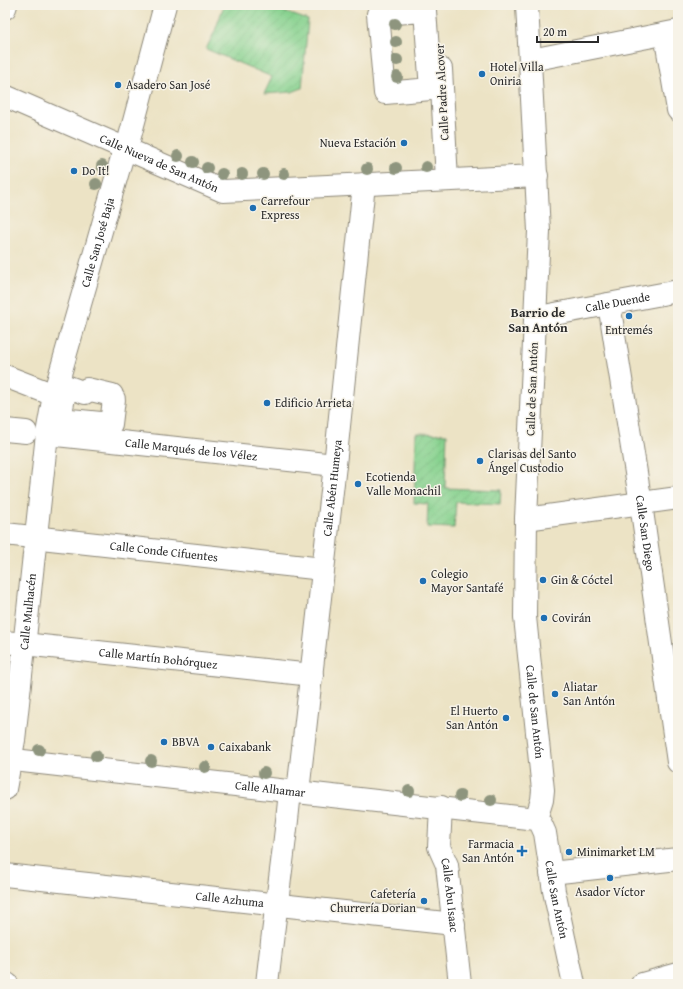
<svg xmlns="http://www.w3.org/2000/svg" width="683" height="989" viewBox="0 0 683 989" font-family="'Gentium Book Plus',serif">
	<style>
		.garden { fill: url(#garden-furrows); stroke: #597e5d }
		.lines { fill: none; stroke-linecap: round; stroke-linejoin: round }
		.minor-casing { stroke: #8c8778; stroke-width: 24 }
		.major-casing { stroke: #8c8778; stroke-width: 24 }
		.minor { stroke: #fff; stroke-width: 22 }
		.major { stroke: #fff; stroke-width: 22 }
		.tree { fill: #8e957e }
		.poi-dot { fill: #1f6fb2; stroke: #f7f3e8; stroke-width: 1.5 }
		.labels { text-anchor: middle; stroke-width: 3; stroke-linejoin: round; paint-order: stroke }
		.poi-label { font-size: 12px; fill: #2b2b2b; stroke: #f7f3e8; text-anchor: start }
		.street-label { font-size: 12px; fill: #2b2b2b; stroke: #f7f3e8 }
		.neighbourhood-label { font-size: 13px; font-weight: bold; fill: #2b2b2b; stroke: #f7f3e8 }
	</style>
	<defs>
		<pattern id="garden-furrows" width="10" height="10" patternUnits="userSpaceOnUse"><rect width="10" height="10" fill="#87d28f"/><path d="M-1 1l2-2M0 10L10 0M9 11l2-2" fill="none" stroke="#75b47c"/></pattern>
	</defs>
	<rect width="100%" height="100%" fill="#f7f3e8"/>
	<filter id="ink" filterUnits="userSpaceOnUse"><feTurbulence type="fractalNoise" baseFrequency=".025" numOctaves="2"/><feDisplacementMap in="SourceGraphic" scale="8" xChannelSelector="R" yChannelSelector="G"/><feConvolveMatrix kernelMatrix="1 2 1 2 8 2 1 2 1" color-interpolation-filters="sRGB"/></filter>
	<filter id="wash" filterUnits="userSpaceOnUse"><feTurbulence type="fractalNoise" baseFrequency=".012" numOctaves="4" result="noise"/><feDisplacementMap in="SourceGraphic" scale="16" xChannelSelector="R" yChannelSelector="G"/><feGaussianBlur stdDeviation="0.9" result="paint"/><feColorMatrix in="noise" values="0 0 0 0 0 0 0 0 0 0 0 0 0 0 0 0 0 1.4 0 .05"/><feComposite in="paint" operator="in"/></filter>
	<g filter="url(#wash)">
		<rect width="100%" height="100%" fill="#ece3c5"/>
		<g class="garden">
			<polygon points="224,5 265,5 308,20 302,88 292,92 264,94 272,77 206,49 215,31"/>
			<polygon points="416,433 447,434 445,488 501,490 500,504 456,502 454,528 427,527 428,504 414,503"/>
		</g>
	</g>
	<g filter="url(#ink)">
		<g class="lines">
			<defs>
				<g id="minor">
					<path id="s1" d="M527,5l12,226 -13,288 -1,98 18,173 -1,10 -6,19"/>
					<polyline points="5,8 6,5"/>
					<polygon points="425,11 431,89 385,93 378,14"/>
					<polyline points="665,34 678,110"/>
					<polyline points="531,60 678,31"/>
					<polyline points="441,69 447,180"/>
					<path id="s2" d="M5,96l218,95 314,-15"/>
					<path id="s3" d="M609,304l32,200 37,258"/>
					<path id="s4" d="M535,316h9l134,-25"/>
					<polyline points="5,376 54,395"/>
					<polygon points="66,386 85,393 87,389 112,395 111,398 114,399 111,424 60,419"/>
					<polyline points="5,430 26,432"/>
					<path id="s5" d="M47,434l288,31"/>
					<polyline points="526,519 678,498"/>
					<path id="s6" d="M5,534l318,35"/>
					<path id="s7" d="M5,642l307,33"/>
					<path id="s8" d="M5,789l9,-49 33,-306 7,-39 67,-234 8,-21 36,-135"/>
					<path id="s9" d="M298,792l37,-327 29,-281"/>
					<path id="s10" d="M441,807l-2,40 8,18 13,119"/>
					<polyline points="551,873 678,859"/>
					<path id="s11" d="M5,875l449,49"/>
					<polyline points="5,984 7,984"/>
					<path d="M267,984c7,-65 17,-128 23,-193"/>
					<polyline points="642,984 678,974"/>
				</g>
				<g id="major">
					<path id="s12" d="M5,759l531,60 5,5 4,9 9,58 20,93"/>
				</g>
			</defs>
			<use href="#minor" class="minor-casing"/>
			<use href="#major" class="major-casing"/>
			<use href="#minor" class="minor"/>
			<use href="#major" class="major"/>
		</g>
		<g class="tree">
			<circle cx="395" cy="24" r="6"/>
			<circle cx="396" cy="42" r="6"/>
			<circle cx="397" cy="60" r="6"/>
			<circle cx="397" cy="77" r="6"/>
			<circle cx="178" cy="156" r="6"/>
			<circle cx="193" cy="162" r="6"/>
			<circle cx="102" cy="166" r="6"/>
			<circle cx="426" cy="167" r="6"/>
			<circle cx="207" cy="168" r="6"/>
			<circle cx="396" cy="168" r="6"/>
			<circle cx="367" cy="169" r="6"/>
			<circle cx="222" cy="174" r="6"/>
			<circle cx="242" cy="174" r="6"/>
			<circle cx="263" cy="174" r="6"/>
			<circle cx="284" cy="174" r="6"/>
			<circle cx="96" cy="184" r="6"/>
			<circle cx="39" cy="750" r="6"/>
			<circle cx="96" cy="756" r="6"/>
			<circle cx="151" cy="761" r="6"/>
			<circle cx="205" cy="767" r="6"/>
			<circle cx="264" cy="773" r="6"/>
			<circle cx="409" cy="791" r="6"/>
			<circle cx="460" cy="796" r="6"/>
			<circle cx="491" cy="800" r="6"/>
		</g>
	</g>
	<g class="poi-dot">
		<circle cx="482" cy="74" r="4"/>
		<circle cx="118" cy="85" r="4"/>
		<circle cx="404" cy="143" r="4"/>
		<circle cx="74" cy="171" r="4"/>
		<circle cx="253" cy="208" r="4"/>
		<circle cx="629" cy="316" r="4"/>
		<circle cx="267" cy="403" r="4"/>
		<circle cx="480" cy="461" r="4"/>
		<circle cx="358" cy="484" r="4"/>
		<circle cx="543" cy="580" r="4"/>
		<circle cx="423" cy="581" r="4"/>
		<circle cx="544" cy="618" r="4"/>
		<circle cx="555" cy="694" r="4"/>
		<circle cx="506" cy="718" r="4"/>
		<circle cx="164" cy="742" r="4"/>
		<circle cx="211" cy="747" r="4"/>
		<path d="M520 845h4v4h4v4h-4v4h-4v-4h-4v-4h4z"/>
		<circle cx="569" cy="852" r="4"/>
		<circle cx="610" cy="878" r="4"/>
		<circle cx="424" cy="901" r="4"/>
	</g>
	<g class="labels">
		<g class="poi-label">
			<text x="490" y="71">Hotel Villa<tspan x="490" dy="14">Oniria</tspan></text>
			<text x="126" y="89">Asadero San José</text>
			<text x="396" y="147" text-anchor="end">Nueva Estación</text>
			<text x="82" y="175">Do It!</text>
			<text x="261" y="205">Carrefour<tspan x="261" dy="14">Express</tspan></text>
			<text x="629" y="334" text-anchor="middle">Entremés</text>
			<text x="275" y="407">Edificio Arrieta</text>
			<text x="488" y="458">Clarisas del Santo<tspan x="488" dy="14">Ángel Custodio</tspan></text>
			<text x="366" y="481">Ecotienda<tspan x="366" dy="14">Valle Monachil</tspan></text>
			<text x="431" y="578">Colegio<tspan x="431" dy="14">Mayor Santafé</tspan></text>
			<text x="551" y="584">Gin &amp; Cóctel</text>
			<text x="552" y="622">Covirán</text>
			<text x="563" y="691">Aliatar<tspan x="563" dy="14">San Antón</tspan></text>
			<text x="498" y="715" text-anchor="end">El Huerto<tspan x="498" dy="14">San Antón</tspan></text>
			<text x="172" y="746">BBVA</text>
			<text x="219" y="751">Caixabank</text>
			<text x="514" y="848" text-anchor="end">Farmacia<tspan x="514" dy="14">San Antón</tspan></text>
			<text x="577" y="856">Minimarket LM</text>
			<text x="610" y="896" text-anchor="middle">Asador Víctor</text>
			<text x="416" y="898" text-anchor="end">Cafetería<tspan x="416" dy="14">Churrería Dorian</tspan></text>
		</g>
		<g class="street-label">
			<text transform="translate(442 92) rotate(-93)" y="4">Calle Padre Alcover</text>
			<text dy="4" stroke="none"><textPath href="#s2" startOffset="168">Calle Nueva de San Antón</textPath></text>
			<text dy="4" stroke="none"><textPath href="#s8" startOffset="556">Calle San José Baja</textPath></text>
			<text dy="4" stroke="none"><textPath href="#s4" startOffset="84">Calle Duende</textPath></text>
			<text transform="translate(532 389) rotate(-88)" y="4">Calle de San Antón</text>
			<text dy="4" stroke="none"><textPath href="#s5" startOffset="145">Calle Marqués de los Vélez</textPath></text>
			<text dy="4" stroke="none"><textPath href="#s9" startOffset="306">Calle Abén Humeya</textPath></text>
			<text dy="4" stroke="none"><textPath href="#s3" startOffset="232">Calle San Diego</textPath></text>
			<text dy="4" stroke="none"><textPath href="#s6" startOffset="160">Calle Conde Cifuentes</textPath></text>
			<text dy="4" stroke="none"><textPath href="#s8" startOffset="179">Calle Mulhacén</textPath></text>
			<text dy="4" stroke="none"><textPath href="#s7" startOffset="154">Calle Martín Bohórquez</textPath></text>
			<text dy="4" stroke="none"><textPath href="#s1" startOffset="708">Calle de San Antón</textPath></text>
			<text dy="4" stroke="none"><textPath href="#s12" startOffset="267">Calle Alhamar</textPath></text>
			<text dy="4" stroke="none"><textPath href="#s10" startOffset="90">Calle Abu Isaac</textPath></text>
			<text dy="4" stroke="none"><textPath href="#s11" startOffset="226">Calle Azhuma</textPath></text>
			<text dy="4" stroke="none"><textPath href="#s12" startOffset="619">Calle San Antón</textPath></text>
		</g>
		<g class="neighbourhood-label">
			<text x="538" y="317">Barrio de<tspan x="538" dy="15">San Antón</tspan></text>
		</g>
	</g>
	<rect width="683" height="989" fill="none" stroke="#f7f3e8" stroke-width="20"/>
	<path d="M537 36v6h61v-6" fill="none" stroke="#2b2b2b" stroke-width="2"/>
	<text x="543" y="36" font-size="12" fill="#2b2b2b" stroke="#f7f3e8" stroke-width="3" paint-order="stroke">20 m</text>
</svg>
